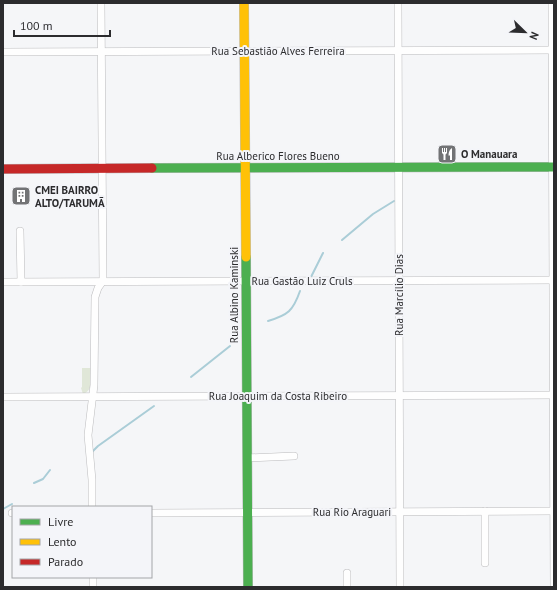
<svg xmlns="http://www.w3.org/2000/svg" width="557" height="590" viewBox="0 0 557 590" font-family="'PT Sans',sans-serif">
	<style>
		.green { fill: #e0e7d8 }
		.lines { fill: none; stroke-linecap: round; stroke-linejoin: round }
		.stream { stroke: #aacdd7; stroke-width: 2 }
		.street-casing { stroke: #bbbbbd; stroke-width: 8 }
		.fast-casing { stroke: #bbbbbd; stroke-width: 10 }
		.slow-casing { stroke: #bbbbbd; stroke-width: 10 }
		.jam-casing { stroke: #bbbbbd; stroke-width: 10 }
		.street { stroke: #fefefe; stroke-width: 7 }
		.fast { stroke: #4caf50; stroke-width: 9 }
		.slow { stroke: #ffc107; stroke-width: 9 }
		.jam { stroke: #c62828; stroke-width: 9 }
		.labels { text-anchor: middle; stroke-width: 4; stroke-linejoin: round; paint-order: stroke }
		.street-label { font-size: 11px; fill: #2c2c2e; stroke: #f4f5f9 }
		.poi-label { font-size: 11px; font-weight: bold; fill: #2c2c2e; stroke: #f4f5f9; text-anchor: start }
	</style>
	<rect width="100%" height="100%" fill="#f5f6f8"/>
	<path class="green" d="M82,368h9c0,10 3,22 -8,26l-2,-6 1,-1z"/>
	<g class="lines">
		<g class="stream">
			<polyline points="342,240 373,214 394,201"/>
			<polyline points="311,277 323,253"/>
			<path d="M268,321c20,-6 25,-10 32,-30"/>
			<polyline points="191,377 230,346"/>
			<polyline points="92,452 98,446 154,406"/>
			<polyline points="34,483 43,479 50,470"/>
			<polyline points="3,509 12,504"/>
		</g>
		<defs>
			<g id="street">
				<polyline points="398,3 400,587"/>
				<polyline points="552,3 554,587"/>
				<polyline points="3,52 554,50"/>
				<polyline points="20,231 21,282"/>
				<polyline points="3,282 554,280"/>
				<polyline points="3,397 554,395"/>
				<polyline points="247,458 294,456"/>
				<polyline points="92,507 92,480 88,435 94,385 95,297 98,288 103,281 101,3"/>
				<polyline points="485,511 485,563"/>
				<polyline points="12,513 13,513"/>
				<polyline points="151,513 554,511"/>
				<polyline points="93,577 93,587"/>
				<polyline points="347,587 347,573"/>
			</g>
			<g id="fast">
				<polyline points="152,168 554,167"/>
				<polyline points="246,257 248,587"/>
			</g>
			<polyline id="slow" points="244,3 246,257"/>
			<polyline id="jam" points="3,169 152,168"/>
		</defs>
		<use href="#street" class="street-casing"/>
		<use href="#fast" class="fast-casing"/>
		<use href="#slow" class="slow-casing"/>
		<use href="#jam" class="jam-casing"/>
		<use href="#street" class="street"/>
		<use href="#fast" class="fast"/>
		<use href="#slow" class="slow"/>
		<use href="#jam" class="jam"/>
	</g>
	<defs>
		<symbol id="restaurant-square" viewBox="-11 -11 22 22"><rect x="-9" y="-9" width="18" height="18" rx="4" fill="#727375" stroke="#f4f5f9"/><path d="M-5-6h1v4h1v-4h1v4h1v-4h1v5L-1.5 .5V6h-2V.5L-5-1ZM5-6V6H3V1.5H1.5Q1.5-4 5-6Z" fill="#fff"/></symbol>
		<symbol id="building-square" viewBox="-11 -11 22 22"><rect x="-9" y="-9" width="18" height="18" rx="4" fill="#727375" stroke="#f4f5f9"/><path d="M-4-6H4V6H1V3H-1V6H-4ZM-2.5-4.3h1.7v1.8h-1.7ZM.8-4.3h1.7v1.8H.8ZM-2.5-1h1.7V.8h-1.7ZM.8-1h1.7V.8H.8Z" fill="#fff"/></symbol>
	</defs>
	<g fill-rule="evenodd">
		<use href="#restaurant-square" x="436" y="143" width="22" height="22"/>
		<use href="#building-square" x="10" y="185" width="22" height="22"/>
	</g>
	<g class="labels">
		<g class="street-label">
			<text x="278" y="55">Rua Sebastião Alves Ferreira</text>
			<text x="278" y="160">Rua Alberico Flores Bueno</text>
			<text x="302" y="285">Rua Gastão Luiz Cruls</text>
			<text transform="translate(234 295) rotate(-90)" y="4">Rua Albino Kaminski</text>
			<text transform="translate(399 295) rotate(-90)" y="4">Rua Marcílio Dias</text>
			<text x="278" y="400">Rua Joaquim da Costa Ribeiro</text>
			<text x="352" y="516">Rua Rio Araguari</text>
		</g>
		<g class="poi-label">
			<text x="461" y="158">O Manauara</text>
			<text x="35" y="194">CMEI BAIRRO<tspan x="35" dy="13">ALTO/TARUMÃ</tspan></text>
		</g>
	</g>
	<rect width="557" height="590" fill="none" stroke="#2c2c2e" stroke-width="8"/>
	<rect x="12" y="506" width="140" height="72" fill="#f4f5f9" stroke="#a4a5a8"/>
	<rect x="20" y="519" width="20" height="6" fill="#4caf50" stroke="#a4a5a8"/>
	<text x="48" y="526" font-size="12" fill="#2c2c2e">Livre</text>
	<rect x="20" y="539" width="20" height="6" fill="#ffc107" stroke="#a4a5a8"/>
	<text x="48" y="546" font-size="12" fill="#2c2c2e">Lento</text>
	<rect x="20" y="559" width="20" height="6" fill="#c62828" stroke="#a4a5a8"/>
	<text x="48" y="566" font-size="12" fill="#2c2c2e">Parado</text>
	<g transform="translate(525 32) rotate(113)" stroke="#f4f5f9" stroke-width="3" paint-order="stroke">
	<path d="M0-3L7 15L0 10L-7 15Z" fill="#2c2c2e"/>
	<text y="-6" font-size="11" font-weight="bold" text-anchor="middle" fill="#2c2c2e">N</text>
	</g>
	<path d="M14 30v6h96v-6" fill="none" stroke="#2c2c2e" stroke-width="2"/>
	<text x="20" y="30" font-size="12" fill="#2c2c2e" stroke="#f4f5f9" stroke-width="3" paint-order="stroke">100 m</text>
</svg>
